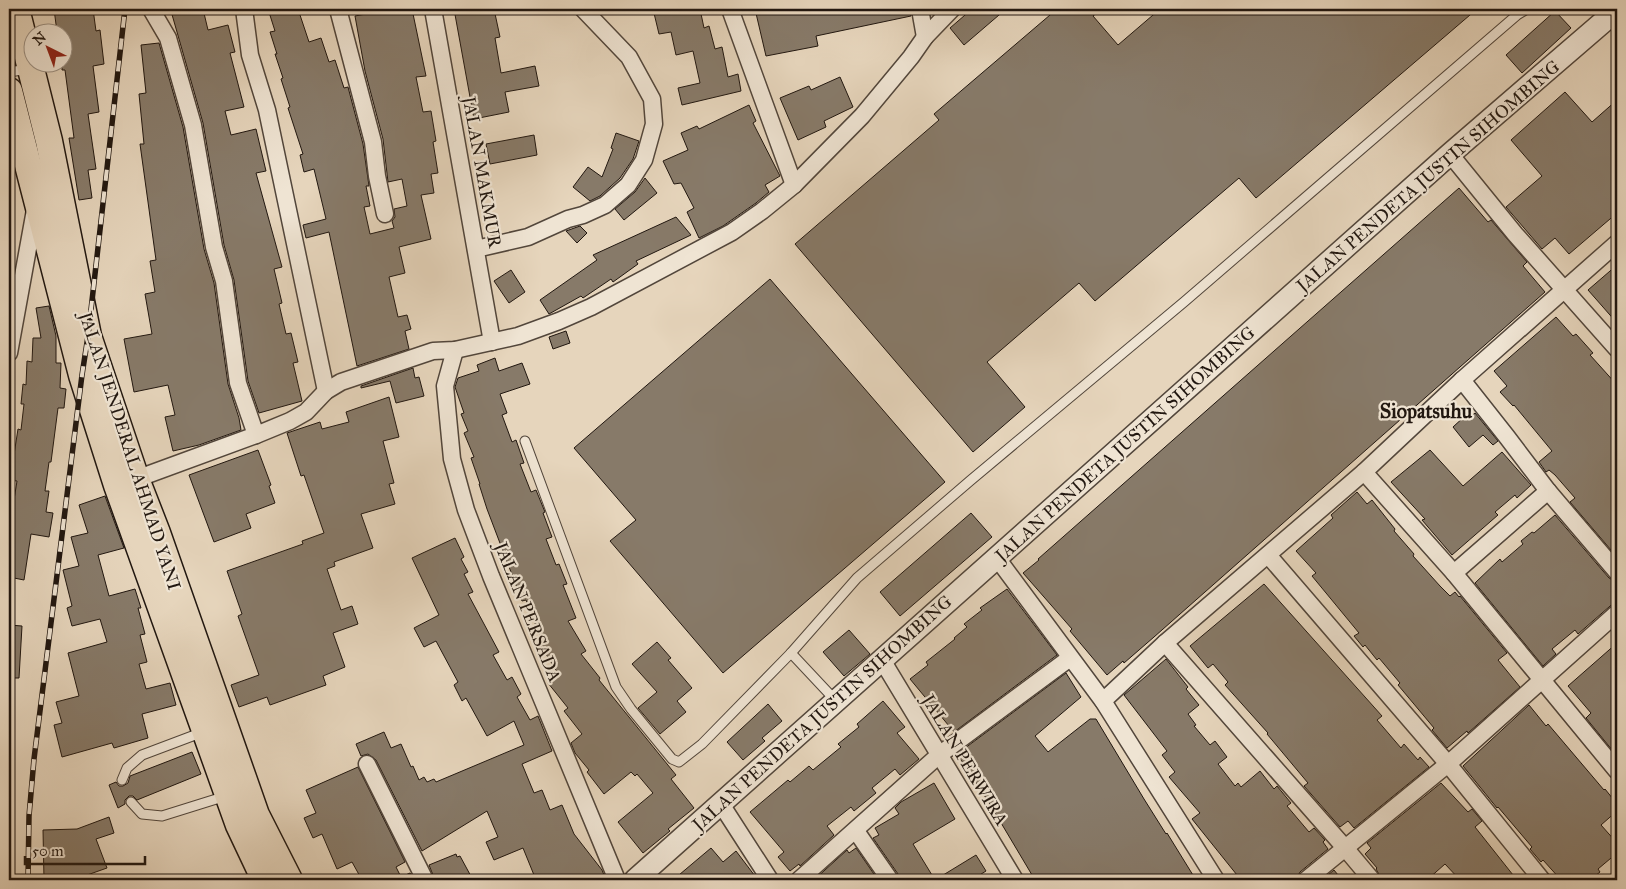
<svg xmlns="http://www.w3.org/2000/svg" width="1626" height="889" viewBox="0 0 1626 889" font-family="'IM FELL Great Primer',serif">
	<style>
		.building { fill: #877a69; stroke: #211710 }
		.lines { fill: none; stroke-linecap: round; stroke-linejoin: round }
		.service-casing { stroke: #52463b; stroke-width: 11 }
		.minor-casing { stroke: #52463b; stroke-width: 19 }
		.tertiary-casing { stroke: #52463b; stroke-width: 24 }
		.primary-casing { stroke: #211710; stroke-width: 29 }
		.service { stroke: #efe4d3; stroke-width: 9 }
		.minor { stroke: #efe4d3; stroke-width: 16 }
		.tertiary { stroke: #efe4d3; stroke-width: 21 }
		.primary { stroke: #e6d5bc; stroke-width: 26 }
		.rail-casing { stroke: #211710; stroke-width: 5.5 }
		.rail { stroke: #efe4d3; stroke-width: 4; stroke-dasharray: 11; stroke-linecap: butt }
		.labels { text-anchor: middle; stroke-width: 4.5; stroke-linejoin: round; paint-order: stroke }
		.street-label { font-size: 18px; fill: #211710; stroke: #efe4d3 }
		.quarter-label { font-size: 20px; font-weight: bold; fill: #211710; stroke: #efe4d3 }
	</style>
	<rect width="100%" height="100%" fill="#e6d5bc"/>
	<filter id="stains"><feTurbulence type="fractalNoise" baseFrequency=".004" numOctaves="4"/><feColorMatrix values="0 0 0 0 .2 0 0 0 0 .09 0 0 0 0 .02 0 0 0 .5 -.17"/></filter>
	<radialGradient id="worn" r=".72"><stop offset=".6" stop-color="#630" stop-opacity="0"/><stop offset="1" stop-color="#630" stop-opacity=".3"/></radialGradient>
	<g class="building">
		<polygon points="54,9 93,9 96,31 100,30 104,64 93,66 99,112 88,114 96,169 88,170 92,198 79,200 69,138 74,138 65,70 62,70 62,32 57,32"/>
		<polygon points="180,9 203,9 208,30 228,25 235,52 230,53 244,107 225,111 231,135 256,129 266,171 256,173 282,267 274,269 282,303 279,304 286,334 291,333 298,362 293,363 302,401 259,413 248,381 234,280 224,245 203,123 171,11"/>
		<polygon points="268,9 298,9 309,42 321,38 329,62 335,60 344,88 348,87 363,144 369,186 366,186 370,206 364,207 370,234 394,228 392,221 395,217 394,209 407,206 402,179 388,182 383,139 365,71 355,16 393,9 412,9 426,76 416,77 423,112 431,111 436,141 433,142 438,173 431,174 434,193 421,195 431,239 399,247 405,273 389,277 398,317 407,315 411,329 405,331 409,349 357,366 329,232 306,238 303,225 326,219 314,169 304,172 300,155 303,154 288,108 290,107 281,79 283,78 275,54 277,54 270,32 275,31"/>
		<polygon points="454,9 494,9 500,37 495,38 501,73 535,66 539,86 505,92 509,112 474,119"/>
		<polygon points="653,9 700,9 704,28 709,26 715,49 722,47 728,77 738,74 741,91 682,105 678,88 700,83 693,51 676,55 671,32 659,34"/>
		<polygon points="755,9 910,9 911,16 816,36 818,46 766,56"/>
		<polygon points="972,9 1006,9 964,45 950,28"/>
		<polygon points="1057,9 1102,9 1093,16 1118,45 1160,9 1477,9 1256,198 1239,178 1095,301 1079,283 987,362 1025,407 973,452 795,244 939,120 934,114"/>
		<polygon points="1555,11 1571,28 1522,73 1506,55"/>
		<polygon points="159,43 183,127 204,249 214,283 228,384 239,418 241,430 199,445 173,451 165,417 175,415 168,385 134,392 124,339 152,334 145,294 155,292 150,261 156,260 140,144 144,144 139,94 146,93 141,45"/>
		<polygon points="840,77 853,107 824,121 826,127 798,140 780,98 809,86 811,90"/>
		<polygon points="1565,92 1592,122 1617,100 1617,213 1569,254 1555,238 1542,249 1506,207 1542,176 1511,140"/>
		<polygon points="749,105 756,121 753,123 780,176 765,185 769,192 756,203 723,226 699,238 687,212 694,208 681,183 674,184 663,161 688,150 681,133 697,126 699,129"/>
		<polygon points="616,133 639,141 633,159 620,178 600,196 590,201 573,187 588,167 602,177 613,149 611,148"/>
		<polygon points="534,135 537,155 490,164 486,144"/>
		<polygon points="645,178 657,193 624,220 615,209 635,192"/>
		<polygon points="1459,188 1488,222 1491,220 1527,262 1523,266 1545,292 1154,637 1124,663 1123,661 1107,675 1070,631 1072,629 1023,573 1039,560 1038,559"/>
		<polygon points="676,217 691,235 636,261 638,264 613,282 611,279 583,298 581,296 549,314 540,300 597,260 593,255"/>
		<polygon points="580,226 587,233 577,243 566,231"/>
		<polygon points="1617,265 1617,323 1588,290"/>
		<polygon points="511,270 525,292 509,303 494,281"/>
		<polygon points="770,279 945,482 723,673 610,541 636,520 574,448"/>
		<polygon points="49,306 56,336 56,363 61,363 60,388 66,389 64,408 58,408 51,462 49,462 45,491 49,491 46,512 53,513 49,537 31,534 24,580 9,577 9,524 10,525 17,481 9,480 9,460 13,461 18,429 21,430 24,404 21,404 23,384 26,385 27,361 32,362 33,338 41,338 36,308"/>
		<polygon points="1556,317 1573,336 1576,334 1593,353 1590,355 1617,385 1617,557 1570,502 1575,498 1555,475 1549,470 1546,472 1539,462 1552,451 1514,405 1513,406 1500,392 1507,386 1494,371"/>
		<polygon points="566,331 570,343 553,349 549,337"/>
		<polygon points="495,358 499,371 522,363 530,384 500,394 507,413 502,415 512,442 516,440 524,463 520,464 531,492 536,490 545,512 543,513 552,537 546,539 556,565 559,564 567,584 563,585 576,618 568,621 586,651 581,654 600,678 599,680 676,775 671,779 694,808 668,829 670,831 643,853 618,822 653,793 637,774 635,776 631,772 604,794 587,772 589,770 575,753 571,743 582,734 564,711 568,708 548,683 559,675 539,643 542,641 526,600 522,601 487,509 479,484 480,484 471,458 474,457 464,433 468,431 461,414 464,413 455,387 458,378 479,371 477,365"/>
		<polygon points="413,368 415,378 419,377 424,396 396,403 390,381 361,388 361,386"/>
		<polygon points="389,397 399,437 383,441 394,483 389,484 395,504 361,514 373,548 334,562 335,566 327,569 341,610 352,606 358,624 333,633 345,667 323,676 326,685 270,705 267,697 239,707 231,685 259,675 238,616 242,614 227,571 303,544 302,541 324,533 304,475 301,476 287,433 320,422 322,429 349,422 346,412"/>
		<polygon points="1475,413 1498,441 1493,445 1483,435 1469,447 1453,427 1465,416 1468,419"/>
		<polygon points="258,450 271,485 269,486 275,503 246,514 251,528 214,542 189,475"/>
		<polygon points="1430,450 1463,486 1502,452 1531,485 1517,498 1515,495 1495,512 1498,515 1452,555 1422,520 1425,519 1391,482"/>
		<polygon points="1357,492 1367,504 1372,500 1395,529 1394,531 1414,554 1413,556 1440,586 1450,596 1455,592 1459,597 1460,596 1507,653 1498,660 1520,687 1468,733 1467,731 1447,748 1432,730 1434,728 1398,685 1400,683 1379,658 1377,660 1365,645 1363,647 1354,636 1359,633 1312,576 1316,573 1296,551 1333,518 1331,515"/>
		<polygon points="105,496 124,548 98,555 109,596 135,589 141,608 138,608 145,634 140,635 147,662 139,664 146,689 170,683 176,705 142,714 148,738 114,748 112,743 62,757 54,725 62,723 56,702 79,696 68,653 107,642 100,619 72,626 67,608 72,606 63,570 79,566 71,537 88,533 79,505"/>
		<polygon points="971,513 992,537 900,616 880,592"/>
		<polygon points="1555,515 1609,578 1617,582 1617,600 1578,634 1575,630 1552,649 1556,654 1543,666 1475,583 1500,559 1502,562 1523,544 1521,541 1532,532 1534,533"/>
		<polygon points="455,538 464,557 461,559 468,572 464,574 473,592 468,594 499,652 493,655 507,680 512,677 521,694 517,697 530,720 538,716 552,751 522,764 534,793 542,790 550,810 562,805 574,834 602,870 606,880 536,880 523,848 494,860 486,842 498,837 487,811 422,851 376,760 368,754 361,756 356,744 384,732 391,748 401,744 411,767 413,766 419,780 424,777 427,782 434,779 436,782 524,745 514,721 487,736 466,698 462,701 454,685 458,682 436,641 424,647 414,628 439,615 412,558"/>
		<polygon points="1264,584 1382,716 1377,720 1401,748 1404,744 1418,760 1420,757 1429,767 1354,828 1348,821 1340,827 1304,786 1308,783 1267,734 1268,733 1225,685 1228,682 1213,664 1208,668 1190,646"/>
		<polygon points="1007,589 1057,655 954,732 910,679 928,665 926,662 955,639 954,638 967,627 964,624 982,610 980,608"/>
		<polygon points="9,625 22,626 19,678 9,678"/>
		<polygon points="849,630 870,654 844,676 823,652"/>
		<polygon points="657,642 671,658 668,660 692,688 677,701 686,712 660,734 638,708 657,692 632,664"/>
		<polygon points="1617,643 1617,756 1586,718 1591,713 1568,686"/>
		<polygon points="1166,659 1188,687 1186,689 1199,705 1188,714 1196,725 1194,726 1210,745 1215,741 1227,757 1218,764 1235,786 1238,783 1241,787 1260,771 1274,789 1277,786 1291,803 1287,806 1309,832 1314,828 1325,840 1323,842 1328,849 1300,872 1296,880 1241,880 1192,819 1200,813 1169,777 1175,772 1162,755 1167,751 1124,695"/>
		<polygon points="1066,673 1081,697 1035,736 1048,752 1090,719 1096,719 1144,799 1166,834 1167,833 1196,880 1035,880 988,801 957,754"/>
		<polygon points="883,701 905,727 897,733 919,759 900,775 895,769 872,788 876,793 854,811 851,807 827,826 834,835 800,866 799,864 790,871 778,857 784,852 750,812 788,780 790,782 809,766 813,770 841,747 838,744 859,727 857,724"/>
		<polygon points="768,704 782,721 762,738 765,741 743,760 727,742"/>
		<polygon points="1529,705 1546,726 1548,724 1604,790 1605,789 1617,804 1617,811 1601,825 1617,843 1617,853 1598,869 1600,872 1590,880 1561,880 1543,860 1541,862 1530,849 1532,847 1498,807 1497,808 1463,766"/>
		<polygon points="192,752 201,774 137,800 133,796 129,796 125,800 125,804 118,808 109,785 116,782 119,786 123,786 128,783 130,776"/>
		<polygon points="358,767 405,862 396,867 401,877 410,873 414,880 362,880 352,862 337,869 322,834 313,838 304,818 316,813 306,790"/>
		<polygon points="934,783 955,819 913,844 935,880 976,855 986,871 978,876 981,880 900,880 898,874 873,838 879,835 875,828 899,814 895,808 901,802"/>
		<polygon points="1441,783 1468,812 1472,809 1482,821 1475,827 1517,880 1460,880 1445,864 1427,880 1382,880 1376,869 1377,868 1365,854 1371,848 1367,843"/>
		<polygon points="109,817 114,833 96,839 107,868 73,880 44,880 43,830 77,829"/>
		<polygon points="711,848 723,862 736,851 758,880 673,880"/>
		<polygon points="856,848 878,880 814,880 847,850 849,853"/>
		<polygon points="456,854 457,857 460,856 473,880 435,880 429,865"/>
		<polygon points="1334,870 1342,880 1322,880"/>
	</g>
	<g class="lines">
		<defs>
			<g id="service">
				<polyline points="9,72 28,69"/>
				<polyline points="525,441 616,687 631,709 672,759 679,762 702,744 791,653 836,701"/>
				<polyline points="791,653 857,578 971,480 1184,302 1517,15 1527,9"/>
				<polyline points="122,780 127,768 142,755 203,732"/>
				<polyline points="131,802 142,814 162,816 226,796"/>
			</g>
			<g id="minor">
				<polyline points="151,9 168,38 193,125 214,247 224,281 238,383 256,435"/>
				<polyline points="244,9 250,55 267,110 326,391"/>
				<polyline points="338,9 373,142 377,176 385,214"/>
				<polyline points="433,9 492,342"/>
				<polyline points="730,9 794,185"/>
				<polyline points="920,9 925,37"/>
				<polyline points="1450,154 1515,234 1617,349"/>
				<polyline points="476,249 528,237 568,219 583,215 605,205 628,185 644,160 654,124 652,99 629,57 583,9"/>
				<polyline points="455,350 445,386 452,459 466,510 491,576 617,880"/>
				<polyline points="9,353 35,210"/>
				<polyline points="1462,380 1507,437 1548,491 1617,572"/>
				<polyline points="1364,472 1454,573 1617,771"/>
				<polyline points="136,479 256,435 290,421 306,412 326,391 341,382 433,351 455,350 518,336 559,321 591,307 732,232 762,211 794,185 862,116 911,57 925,37 952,9"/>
				<polyline points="1268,555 1448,764 1542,880"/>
				<polyline points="997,558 1103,701 1216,880"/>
				<polyline points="1454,573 1548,491"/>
				<polyline points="1165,643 1346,849 1372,880"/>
				<polyline points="882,660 1015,880"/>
				<polyline points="1103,701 1165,643 1364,472 1462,380 1617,243"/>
				<polyline points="367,764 425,880"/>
				<polyline points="721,804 770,880"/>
				<polyline points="856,831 890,880"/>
				<polyline points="799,880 939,755 1070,658"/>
				<polyline points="1306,880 1448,764 1617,613"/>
			</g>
			<polyline id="tertiary" points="635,880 1450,154 1617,10"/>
			<g id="primary">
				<polyline points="16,9 49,141 88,336 136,479 157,533 256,815 289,880"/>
				<polyline points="9,91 82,375 117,485 239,825 265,880"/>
			</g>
		</defs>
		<use href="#service" class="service-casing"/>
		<use href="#minor" class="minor-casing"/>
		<use href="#tertiary" class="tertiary-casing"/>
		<use href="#primary" class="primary-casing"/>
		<use href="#service" class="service"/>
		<use href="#minor" class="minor"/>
		<use href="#tertiary" class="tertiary"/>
		<use href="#primary" class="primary"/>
		<defs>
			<polyline id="rail" points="28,880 29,816 34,759 82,375 88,336 125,9"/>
		</defs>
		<use href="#rail" class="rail-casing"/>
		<use href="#rail" class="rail"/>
	</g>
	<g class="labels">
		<g class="street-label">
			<text transform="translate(482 172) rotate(80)" y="6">JALAN MAKMUR</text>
			<text transform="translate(1428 176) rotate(-41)" y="6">JALAN PENDETA JUSTIN SIHOMBING</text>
			<text transform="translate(1125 444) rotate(-42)" y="6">JALAN PENDETA JUSTIN SIHOMBING</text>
			<text transform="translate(130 451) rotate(72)" y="6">JALAN JENDERAL AHMAD YANI</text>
			<text transform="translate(528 612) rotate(68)" y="6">JALAN PERSADA</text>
			<text transform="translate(822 713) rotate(-42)" y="6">JALAN PENDETA JUSTIN SIHOMBING</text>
			<text transform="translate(965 760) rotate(59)" y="6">JALAN PERWIRA</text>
		</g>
		<g class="quarter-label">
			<text x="1426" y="418">Siopatsuhu</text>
		</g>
	</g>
	<rect width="1626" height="889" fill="none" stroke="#e6d5bc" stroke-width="30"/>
	<rect x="10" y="10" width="1606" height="869" fill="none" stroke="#211710" stroke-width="2.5"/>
	<rect x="15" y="15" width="1596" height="859" fill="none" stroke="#211710"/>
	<g transform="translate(48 48) rotate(318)"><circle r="24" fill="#efe4d3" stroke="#9d9285"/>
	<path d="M0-4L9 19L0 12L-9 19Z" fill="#8f2418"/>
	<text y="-8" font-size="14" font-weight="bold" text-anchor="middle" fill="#211710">N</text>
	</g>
	<path d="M25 856v8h120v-8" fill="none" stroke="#211710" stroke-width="2.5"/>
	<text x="32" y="856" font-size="15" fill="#211710" stroke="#efe4d3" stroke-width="4" paint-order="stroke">50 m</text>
	<rect width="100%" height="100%" filter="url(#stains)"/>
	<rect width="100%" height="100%" fill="url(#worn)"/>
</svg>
